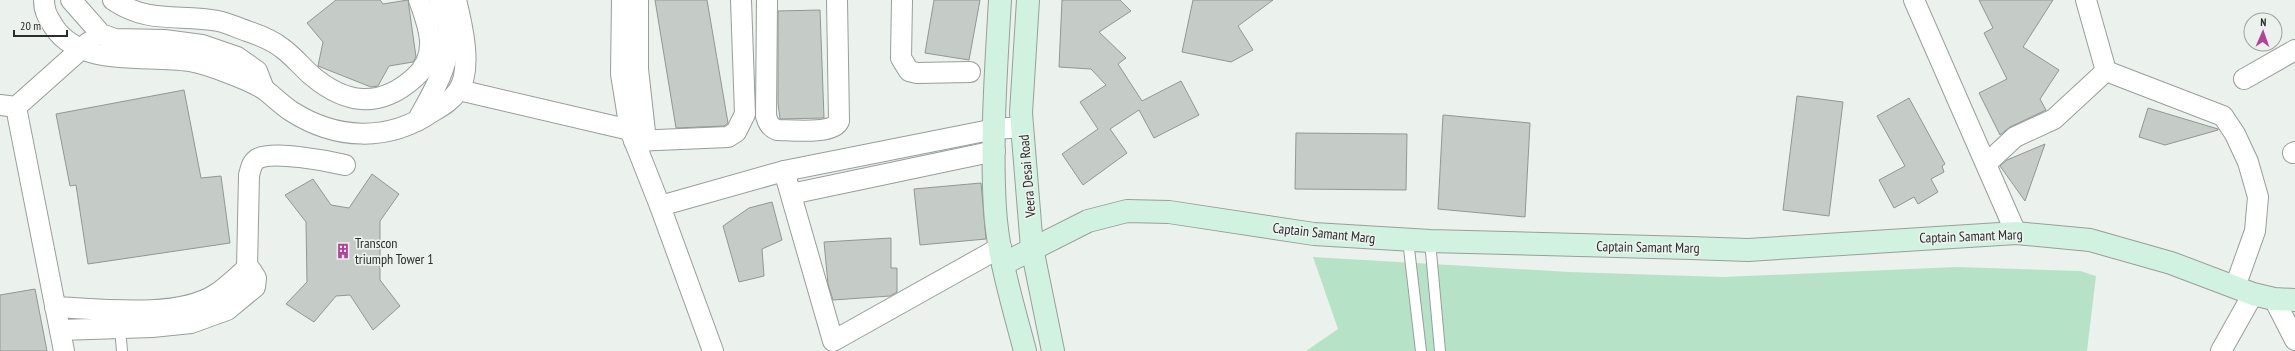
<svg xmlns="http://www.w3.org/2000/svg" width="2295" height="351" viewBox="0 0 2295 351" font-family="'PT Sans Narrow',sans-serif">
	<style>
		.green { fill: #b6e3c8 }
		.building { fill: #c5cbc7; stroke: #919793 }
		.lines { fill: none; stroke-linecap: round; stroke-linejoin: round }
		.lane-casing { stroke: #989e9a; stroke-width: 12 }
		.street-casing { stroke: #989e9a; stroke-width: 22 }
		.secondary-casing { stroke: #989e9a; stroke-width: 24 }
		.lane { stroke: #fff; stroke-width: 10 }
		.street { stroke: #fff; stroke-width: 20 }
		.secondary { stroke: #d2f2e1; stroke-width: 22 }
		.labels { text-anchor: middle; stroke-width: 3.5; stroke-linejoin: round; paint-order: stroke }
		.street-label { font-size: 14px; fill: #2b2d2c; stroke: #ebf1ed }
		.poi-label { font-size: 14px; fill: #2b2d2c; stroke: #ebf1ed; text-anchor: start }
	</style>
	<rect width="100%" height="100%" fill="#ebf1ed"/>
	<polygon class="green" points="1313,257 1569,272 1723,277 1957,267 2080,271 2096,276 2087,351 1306,351 1338,329"/>
	<g class="building">
		<polygon points="336,0 380,0 383,4 408,0 416,57 413,62 389,66 378,86 371,87 318,66 323,42 307,23"/>
		<polygon points="655,0 707,0 728,123 724,126 676,128"/>
		<polygon points="934,0 980,0 969,60 925,53"/>
		<polygon points="1062,0 1120,0 1131,11 1099,32 1126,58 1118,64 1142,101 1181,81 1199,115 1154,138 1139,110 1110,129 1127,153 1083,185 1062,154 1098,129 1080,102 1106,85 1091,69 1059,67"/>
		<polygon points="1193,0 1273,0 1238,26 1253,50 1231,62 1182,52"/>
		<polygon points="1979,0 2053,0 2023,47 2059,70 2040,99 2046,110 2010,127 2000,135 1979,93 2007,79 1984,33 1993,28"/>
		<polygon points="820,10 824,118 780,119 778,103 778,11"/>
		<polygon points="184,90 201,178 221,176 230,243 88,264 76,185 70,186 56,114"/>
		<polygon points="1797,96 1843,102 1829,216 1783,210"/>
		<polygon points="1909,98 1945,164 1942,166 1944,172 1931,179 1938,192 1918,204 1914,197 1894,208 1879,180 1905,166 1877,116"/>
		<polygon points="2148,108 2218,129 2218,130 2165,145 2139,137"/>
		<polygon points="1443,115 1530,123 1525,217 1438,209"/>
		<polygon points="1296,133 1407,134 1406,190 1295,189"/>
		<polygon points="2045,144 2025,201 2000,166 2007,160"/>
		<polygon points="372,174 399,194 380,221 380,280 400,306 373,330 350,295 336,296 314,322 286,304 307,282 306,222 285,195 313,179 331,205 349,208"/>
		<polygon points="981,183 986,239 920,245 914,189"/>
		<polygon points="772,202 782,240 762,249 764,276 739,282 723,226 749,208"/>
		<polygon points="891,238 891,268 897,268 897,292 890,296 833,300 828,284 824,242"/>
		<polygon points="35,289 47,351 0,351 0,295"/>
	</g>
	<g class="lines">
		<defs>
			<g id="lane">
				<polyline points="1408,240 1421,351"/>
				<polyline points="1430,241 1440,351"/>
				<polyline points="120,328 122,351"/>
			</g>
			<g id="street">
				<path d="M44,0c0,12 4,17 10,27 27,41 93,27 135,34 18,3 61,19 76,29 9,7 17,15 26,21 45,29 97,31 141,1 10,-6 19,-11 26,-21 15,-21 4,-67 -2,-91"/>
				<polyline points="71,0 101,34 115,39 164,40 202,45 237,57 257,71 264,89"/>
				<path d="M113,0c35,24 66,14 105,21 10,2 20,7 29,10 12,4 25,9 35,17 11,8 19,18 29,27 34,29 68,34 103,3 26,-22 15,-51 5,-78"/>
				<polyline points="622,0 621,74 630,130 660,206 713,351"/>
				<polyline points="638,0 638,69 646,141"/>
				<path d="M767,0l-1,116c2,7 4,11 11,14 13,0 57,5 62,-9l-2,-121"/>
				<polyline points="902,0 901,58 909,71 917,73 970,72"/>
				<polyline points="1914,0 2016,233"/>
				<polyline points="2086,0 2106,71"/>
				<polyline points="2106,71 2223,116 2235,134 2248,162 2258,197 2255,231 2235,287"/>
				<polyline points="2244,79 2295,50"/>
				<polyline points="459,90 630,130"/>
				<polyline points="0,105 16,107 64,351"/>
				<polyline points="16,107 89,42"/>
				<path d="M417,121c16,-29 36,-59 31,-94 -2,-9 -6,-18 -8,-27"/>
				<polyline points="634,141 728,137 736,132 745,114 741,0"/>
				<polyline points="2293,153 2295,152"/>
				<polyline points="1987,163 2015,137 2054,119 2106,71"/>
				<polyline points="784,171 833,341 1001,247"/>
				<polyline points="791,194 995,151"/>
				<polyline points="660,206 784,171 995,129 1023,127"/>
				<path d="M247,268l2,-93c2,-6 2,-12 8,-16 15,-9 71,2 88,6"/>
				<polyline points="2274,299 2295,340"/>
				<path d="M55,307c44,2 123,12 161,-13 11,-7 21,-17 31,-26l4,2 5,8 -1,9 -28,23 -36,13 -39,4 -92,3"/>
				<polyline points="2221,351 2253,294"/>
			</g>
			<g id="secondary">
				<path d="M1000,0c-4,69 -9,139 -5,209 3,48 18,96 30,142"/>
				<polyline points="1028,0 1021,113 1032,248 1053,351"/>
				<polyline points="1003,264 1088,221 1127,211 1169,212 1314,234 1430,241 1690,248 1748,250 2016,233 2090,240 2171,263 2253,294 2274,299 2295,300"/>
			</g>
		</defs>
		<use href="#lane" class="lane-casing"/>
		<use href="#street" class="street-casing"/>
		<use href="#secondary" class="secondary-casing"/>
		<use href="#lane" class="lane"/>
		<use href="#street" class="street"/>
		<use href="#secondary" class="secondary"/>
	</g>
	<defs>
		<symbol id="building-bare" viewBox="-9 -9 18 18"><path d="M-4-6H4V6H1V3H-1V6H-4ZM-2.5-4.3h1.7v1.8h-1.7ZM.8-4.3h1.7v1.8H.8ZM-2.5-1h1.7V.8h-1.7ZM.8-1h1.7V.8H.8Z" fill="#b6419a" stroke="#ebf1ed" stroke-width="2.5" paint-order="stroke"/></symbol>
	</defs>
	<g fill-rule="evenodd">
		<use href="#building-bare" x="332" y="240" width="22" height="22"/>
	</g>
	<g class="labels">
		<g class="street-label">
			<text transform="translate(1027 176) rotate(-95)" y="5">Veera Desai Road</text>
			<text transform="translate(1324 233) rotate(6)" y="5">Captain Samant Marg</text>
			<text transform="translate(1971 236) rotate(-2)" y="5">Captain Samant Marg</text>
			<text transform="translate(1648 247) rotate(1)" y="5">Captain Samant Marg</text>
		</g>
		<g class="poi-label">
			<text x="355" y="248">Transcon<tspan x="355" dy="16">triumph Tower 1</tspan></text>
		</g>
	</g>
	<g transform="translate(2263 32) rotate(2)"><circle r="19" fill="#ebf1ed" stroke="#9ea3a0"/>
	<path d="M0-3L7 15L0 10L-7 15Z" fill="#b6419a"/>
	<text y="-6" font-size="11" font-weight="bold" text-anchor="middle" fill="#2b2d2c">N</text>
	</g>
	<path d="M14 30v6h53v-6" fill="none" stroke="#2b2d2c" stroke-width="2"/>
	<text x="20" y="30" font-size="12" fill="#2b2d2c" stroke="#ebf1ed" stroke-width="3" paint-order="stroke">20 m</text>
</svg>
